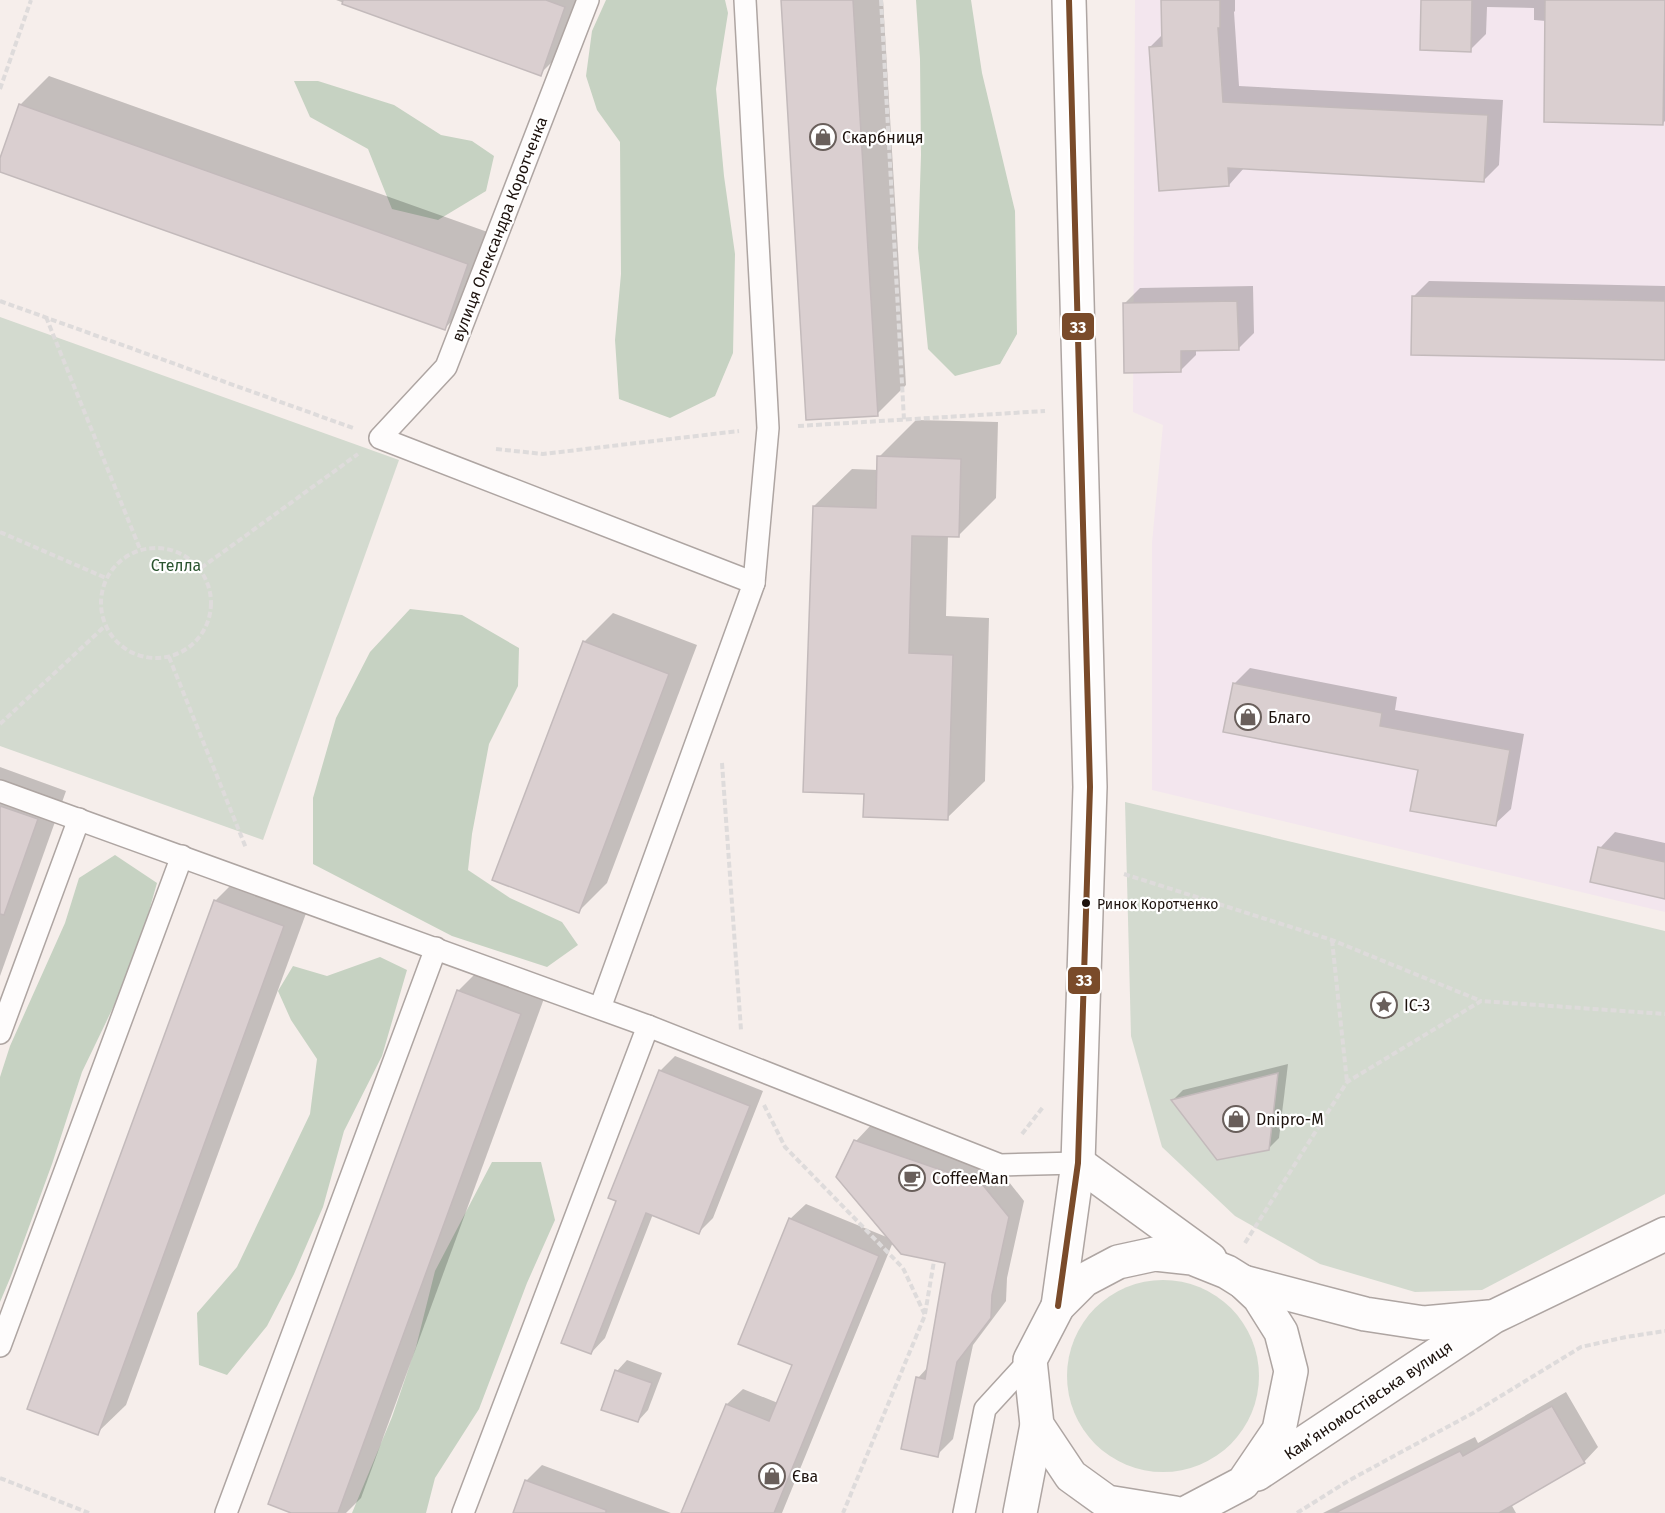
<svg xmlns="http://www.w3.org/2000/svg" width="1665" height="1513" viewBox="0 0 1665 1513" font-family="'Fira Sans',sans-serif">
	<style>
		.commercial { fill: #f3e6ee }
		.green { fill: #d3dacf }
		.forest { fill: #c6d2c2 }
		.shadow { fill: #0003 }
		.building { fill: #dacfd0; stroke: #c3babb; stroke-width: 1.5 }
		.lines { fill: none; stroke-linecap: round; stroke-linejoin: round }
		.service-casing { stroke: #aea5a2; stroke-width: 24 }
		.primary-casing { stroke: #aea5a2; stroke-width: 36 }
		.path { stroke: #dedbdb; stroke-width: 4; stroke-dasharray: 6 3; stroke-linecap: butt }
		.service { stroke: #fefcfc; stroke-width: 21 }
		.primary { stroke: #fefcfc; stroke-width: 33 }
		.bus-1-casing { stroke: #fff; stroke-width: 10 }
		.bus-1 { stroke: #7a4b2a; stroke-width: 6 }
		.bus-dot { fill: #1d120d; stroke: #fff; stroke-width: 2 }
		.labels { text-anchor: middle; stroke-width: 4.5; stroke-linejoin: round; paint-order: stroke }
		.bus-label { font-size: 14px; fill: #1d120d; stroke: #fff; text-anchor: start }
		.poi-label { font-size: 16px; fill: #1d120d; stroke: #fff; text-anchor: start }
		.street-label { font-size: 16px; fill: #1d120d; stroke: #fff }
		.park-label { font-size: 16px; fill: #29542e; stroke: #fff }
		.line-badge { stroke: #fff; stroke-width: 2 }
		.badge-label { font-size: 16px; text-anchor: middle; font-weight: bold; fill: #fff }
	</style>
	<rect width="100%" height="100%" fill="#f6eeeb"/>
	<polygon class="commercial" points="1135,0 1665,0 1665,912 1152,790 1152,543 1163,425 1133,412"/>
	<g class="green">
		<polygon points="0,317 399,460 263,840 0,746"/>
		<polygon points="1125,802 1665,931 1665,1194 1482,1290 1415,1292 1320,1264 1235,1216 1162,1147 1131,1036"/>
		<circle cx="1163" cy="1376" r="96"/>
	</g>
	<g class="forest">
		<polygon points="606,0 725,0 728,13 716,89 724,176 735,254 733,353 715,396 670,418 619,399 615,340 621,274 620,142 597,110 586,76 592,31"/>
		<polygon points="916,0 971,0 982,73 1015,211 1017,334 1000,364 955,376 928,349 918,248 921,155 920,59"/>
		<polygon points="294,81 318,81 394,105 441,135 472,141 494,156 486,191 438,220 392,209 368,149 310,117"/>
		<polygon points="410,609 462,615 519,648 518,686 489,744 472,834 468,870 510,898 562,922 578,945 547,967 452,936 313,864 313,798 336,718 370,652"/>
		<polygon points="115,855 157,883 134,964 82,1072 52,1164 11,1276 0,1302 0,1077 10,1046 65,923 79,878"/>
		<polygon points="380,957 407,970 382,1056 344,1131 323,1207 294,1274 267,1326 227,1375 199,1365 197,1313 237,1267 310,1114 317,1059 291,1020 278,991 293,966 327,976"/>
		<polygon points="492,1162 541,1162 555,1220 527,1283 479,1409 435,1478 426,1513 352,1513 392,1417 416,1347 435,1271"/>
	</g>
	<g class="shadow">
		<polygon points="336,0 585,0 569,45 540,74"/>
		<polygon points="783,0 883,0 906,385 877,414"/>
		<polygon points="1162,0 1235,0 1235,11 1234,12 1239,86 1503,100 1499,165 1484,180 1244,168 1229,185 1150,47 1163,34"/>
		<polygon points="1423,0 1665,0 1665,121 1663,123 1546,21 1534,20 1534,8 1487,7 1486,34 1470,50"/>
		<polygon points="49,76 496,235 473,300 444,329 0,170 0,163 21,104"/>
		<polygon points="1429,281 1665,286 1665,358 1413,297"/>
		<polygon points="1253,286 1254,333 1238,349 1196,350 1196,355 1180,371 1124,304 1140,288"/>
		<polygon points="916,420 998,422 996,498 958,536 948,535 946,616 989,618 985,781 947,818 865,793 814,506 852,469 879,470 879,457"/>
		<polygon points="613,613 697,645 607,883 578,912 584,642"/>
		<polygon points="1250,668 1397,697 1395,710 1524,734 1511,809 1495,824 1420,768 1234,684"/>
		<polygon points="0,767 66,791 0,976"/>
		<polygon points="1615,832 1665,843 1665,898 1600,848"/>
		<polygon points="244,872 312,897 126,1405 97,1433 215,901"/>
		<polygon points="487,962 549,985 361,1498 346,1513 295,1513 458,991"/>
		<polygon points="675,1056 763,1091 713,1218 699,1232 653,1214 605,1338 591,1353 618,1200 610,1197 661,1070"/>
		<polygon points="1288,1064 1279,1138 1269,1148 1173,1100 1183,1090"/>
		<polygon points="871,1125 998,1168 1024,1201 1007,1278 1006,1301 973,1345 953,1439 937,1455 918,1378 928,1367 947,1262 893,1242 782,1513 683,1513 727,1404 743,1389 778,1403 794,1365 790,1219 806,1204 889,1238 856,1141"/>
		<polygon points="627,1360 662,1373 648,1410 638,1421 617,1371"/>
		<polygon points="1566,1392 1598,1447 1584,1462 1511,1504 1516,1513 1323,1513 1475,1437 1478,1443"/>
		<polygon points="542,1465 671,1513 514,1513 527,1480"/>
	</g>
	<g class="building">
		<polygon points="343,0 546,0 565,7 541,76 342,4"/>
		<polygon points="781,0 853,0 878,416 806,420"/>
		<polygon points="1161,0 1220,0 1220,28 1218,28 1223,102 1488,115 1484,182 1228,168 1229,186 1159,191 1149,47 1162,46"/>
		<polygon points="1421,0 1472,0 1471,52 1420,50"/>
		<polygon points="1545,0 1665,0 1663,125 1544,122"/>
		<polygon points="19,104 468,264 445,330 0,172 0,158"/>
		<polygon points="1412,296 1665,301 1665,360 1411,355"/>
		<polygon points="1237,301 1239,350 1181,351 1181,372 1124,373 1123,303"/>
		<polygon points="877,456 961,459 959,537 912,536 909,653 953,655 948,820 863,817 864,794 803,792 813,506 876,508"/>
		<polygon points="583,641 669,674 579,913 492,880"/>
		<polygon points="1233,683 1382,713 1380,726 1510,750 1496,826 1410,811 1418,770 1223,732"/>
		<polygon points="0,806 38,819 4,915 0,914"/>
		<polygon points="1598,847 1665,862 1665,899 1590,882"/>
		<polygon points="214,900 284,926 98,1435 27,1409"/>
		<polygon points="457,990 521,1014 338,1513 291,1513 268,1504"/>
		<polygon points="659,1070 750,1106 699,1234 646,1213 591,1354 561,1343 616,1201 608,1198"/>
		<polygon points="1278,1073 1269,1150 1217,1160 1171,1100"/>
		<polygon points="854,1140 982,1184 1009,1217 992,1295 991,1318 957,1362 938,1457 901,1449 916,1377 925,1379 945,1263 901,1254 836,1177"/>
		<polygon points="789,1218 879,1256 774,1513 681,1513 726,1404 769,1421 792,1365 738,1344"/>
		<polygon points="615,1370 652,1383 638,1422 601,1410"/>
		<polygon points="1552,1406 1585,1463 1499,1513 1335,1513 1460,1451 1463,1456"/>
		<polygon points="525,1480 606,1510 606,1513 513,1513"/>
	</g>
	<g class="lines">
		<defs>
			<g id="service">
				<polyline points="588,0 446,367 380,438 754,583 600,1008"/>
				<polyline points="745,0 768,428 754,583"/>
				<polyline points="0,791 648,1026 1000,1165 1078,1163"/>
				<polyline points="0,1033 79,819"/>
				<polyline points="0,1346 182,856"/>
				<polyline points="226,1513 436,948"/>
				<polyline points="463,1513 648,1026"/>
				<polyline points="964,1513 985,1409 1030,1360"/>
			</g>
			<g id="primary">
				<polyline points="1078,1163 1210,1259"/>
				<polyline points="1243,1282 1365,1314 1424,1323 1489,1317"/>
				<polyline points="1058,1306 1078,1163 1090,787 1069,0"/>
				<polyline points="1257,1474 1493,1317 1665,1234"/>
				<polyline points="1020,1513 1037,1425"/>
				<polyline points="1175,1513 1107,1502 1071,1476 1037,1425 1030,1360 1058,1306 1084,1280 1118,1262 1155,1254 1192,1258 1227,1272 1243,1282 1259,1297 1281,1332 1291,1371 1279,1430 1243,1483 1186,1513"/>
			</g>
		</defs>
		<use href="#service" class="service-casing"/>
		<use href="#primary" class="primary-casing"/>
		<g class="path">
			<polyline points="881,0 904,420"/>
			<polyline points="0,89 31,0"/>
			<polyline points="0,301 353,428"/>
			<polyline points="46,317 140,549"/>
			<polyline points="798,426 1045,411"/>
			<polyline points="496,449 543,454 739,431"/>
			<polyline points="0,532 106,578"/>
			<circle cx="156" cy="603" r="55"/>
			<polyline points="201,568 358,454"/>
			<polyline points="169,657 246,848"/>
			<polyline points="0,724 105,626"/>
			<polyline points="722,763 741,1030"/>
			<polyline points="1124,874 1332,940 1481,1001"/>
			<polyline points="1332,940 1347,1082"/>
			<polyline points="764,1105 785,1147 903,1268 925,1315 843,1513"/>
			<polyline points="1022,1134 1043,1107"/>
			<polyline points="1245,1243 1347,1082 1481,1001 1665,1014"/>
			<polyline points="925,1314 934,1261"/>
			<polyline points="0,1478 89,1513"/>
			<polyline points="1297,1513 1348,1481 1473,1413 1581,1347 1626,1337 1665,1331"/>
		</g>
		<use href="#service" class="service"/>
		<use href="#primary" class="primary"/>
		<defs>
			<polyline id="bus-1" points="1058,1306 1078,1163 1090,787 1069,0"/>
		</defs>
		<use href="#bus-1" class="bus-1-casing"/>
		<use href="#bus-1" class="bus-1"/>
	</g>
	<defs>
		<symbol id="shop-ring" viewBox="-11 -11 22 22"><circle r="9.5" fill="#fff" stroke="#695f5b" stroke-width="1.5"/><path d="M-5-2.5h2.3a2.7 3.5 0 0 1 5.4 0H5L5.5 6h-11ZM-1.5-2.5h3a1.5 2.3 0 0 0-3 0Z" fill="#695f5b"/></symbol>
		<symbol id="sight-ring" viewBox="-11 -11 22 22"><circle r="9.5" fill="#fff" stroke="#695f5b" stroke-width="1.5"/><path d="M0-6L1.8-2.2L6-1.7L2.9 1.2L3.7 5.4L0 3.3L-3.7 5.4L-2.9 1.2L-6-1.7L-1.8-2.2Z" fill="#695f5b"/></symbol>
		<symbol id="cafe-ring" viewBox="-11 -11 22 22"><circle r="9.5" fill="#fff" stroke="#695f5b" stroke-width="1.5"/><path d="M-5.5-4.5H6V0H3Q3 3.5 0 3.5H-2.5Q-5.5 3.5-5.5 0ZM3-3.2v2h1.7v-2ZM-6 4.5H4V6H-6Z" fill="#695f5b"/></symbol>
	</defs>
	<g fill-rule="evenodd">
		<use href="#shop-ring" x="808" y="122" width="30" height="30"/>
		<use href="#shop-ring" x="1233" y="702" width="30" height="30"/>
		<use href="#sight-ring" x="1369" y="990" width="30" height="30"/>
		<use href="#shop-ring" x="1221" y="1104" width="30" height="30"/>
		<use href="#cafe-ring" x="897" y="1163" width="30" height="30"/>
		<use href="#shop-ring" x="757" y="1461" width="30" height="30"/>
	</g>
	<circle class="bus-dot" cx="1086" cy="903" r="5"/>
	<g class="labels">
		<g class="bus-label">
			<text x="1097" y="909">Ринок Коротченко</text>
		</g>
		<g class="poi-label">
			<text x="842" y="143">Скарбниця</text>
			<text x="1268" y="723">Благо</text>
			<text x="1404" y="1011">ІС-3</text>
			<text x="1256" y="1125">Dnipro-M</text>
			<text x="932" y="1184">CoffeeMan</text>
			<text x="792" y="1482">Єва</text>
		</g>
		<g class="street-label">
			<text transform="translate(499 229) rotate(-69)" y="6">вулиця Олександра Коротченка</text>
			<text transform="translate(1368 1400) rotate(-34)" y="6">Камʼяномостівська вулиця</text>
		</g>
		<g class="park-label">
			<text x="176" y="571">Стелла</text>
		</g>
	</g>
	<g class="line-badge">
		<rect x="1061" y="312" width="34" height="29" rx="6" fill="#7a4b2a"/>
		<rect x="1067" y="966" width="34" height="29" rx="6" fill="#7a4b2a"/>
	</g>
	<g class="badge-label">
		<text x="1078" y="333">33</text>
		<text x="1084" y="986">33</text>
	</g>
</svg>
